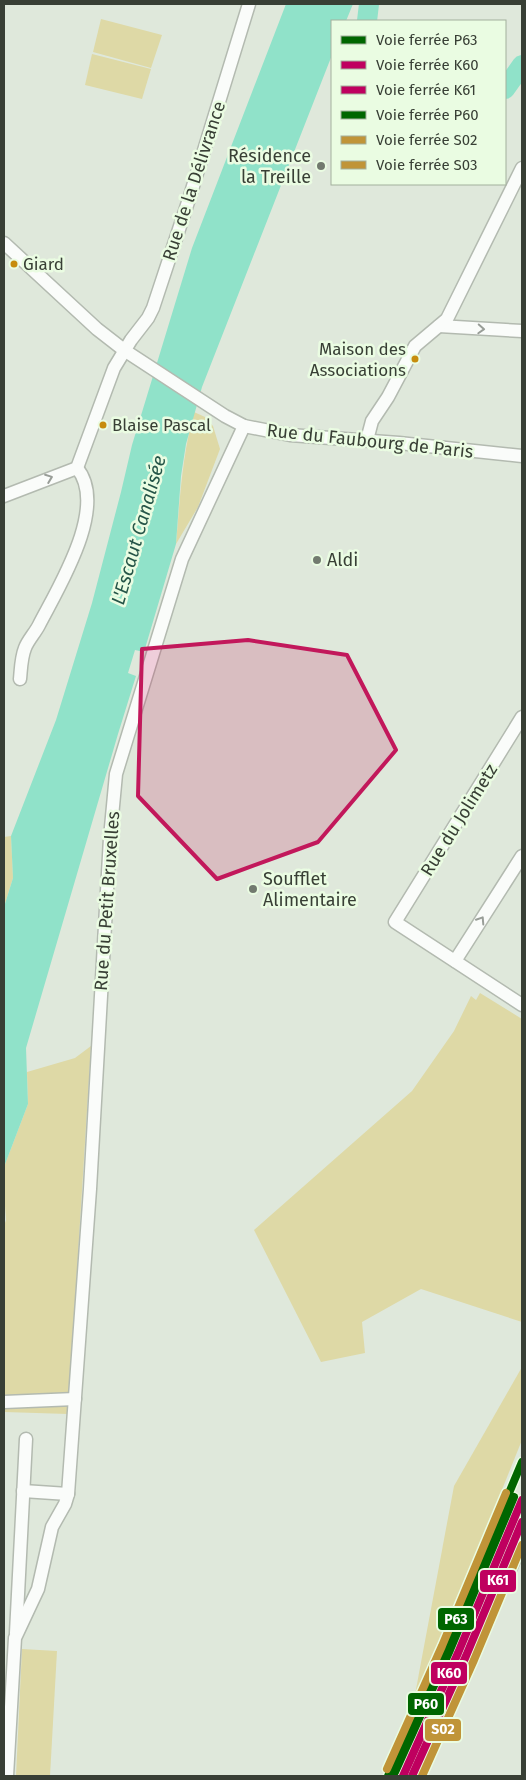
<svg xmlns="http://www.w3.org/2000/svg" width="526" height="1780" viewBox="0 0 526 1780" font-family="'Fira Sans',sans-serif">
	<style>
		.green { fill: #ded9a6 }
		.water { fill: #90e2c9 }
		.lines { fill: none; stroke-linecap: round; stroke-linejoin: round }
		.river { stroke: #90e2c9; stroke-width: 20 }
		.minor-casing { stroke: #b3bab0; stroke-width: 15 }
		.minor { stroke: #fafcfa; stroke-width: 12 }
		.rail-1-casing { stroke: #eafce2; stroke-width: 11 }
		.rail-2-casing { stroke: #eafce2; stroke-width: 11 }
		.rail-3-casing { stroke: #eafce2; stroke-width: 11 }
		.rail-4-casing { stroke: #eafce2; stroke-width: 11 }
		.rail-5-casing { stroke: #eafce2; stroke-width: 11 }
		.rail-6-casing { stroke: #eafce2; stroke-width: 11 }
		.rail-1 { stroke: #060; stroke-width: 8 }
		.rail-2 { stroke: #bf005f; stroke-width: 8 }
		.rail-3 { stroke: #bf005f; stroke-width: 8 }
		.rail-4 { stroke: #060; stroke-width: 8 }
		.rail-5 { stroke: #c09438; stroke-width: 8 }
		.rail-6 { stroke: #c09438; stroke-width: 8 }
		.oneway { stroke: #999e98 }
		.marked { fill: #c2185b; fill-opacity: 0.2; stroke: #c2185b; stroke-width: 4; stroke-linejoin: round }
		.poi-dot { fill: #727a6f; stroke: #eafce2; stroke-width: 2 }
		.bus-dot { fill: #c78c0d; stroke: #eafce2; stroke-width: 2 }
		.labels { text-anchor: middle; stroke-width: 5; stroke-linejoin: round; paint-order: stroke }
		.bus-label { font-size: 17px; fill: #383f35; stroke: #eafce2; text-anchor: start }
		.poi-label { font-size: 18px; fill: #383f35; stroke: #eafce2; text-anchor: start }
		.street-label { font-size: 18px; fill: #383f35; stroke: #eafce2 }
		.water-label { font-size: 19px; font-style: italic; fill: #255548; stroke: #eafce2 }
		.line-badge { stroke: #eafce2; stroke-width: 2 }
		.badge-label { font-size: 14px; text-anchor: middle; font-weight: bold; fill: #fff }
	</style>
	<rect width="100%" height="100%" fill="#dfe8db"/>
	<g class="green">
		<polygon points="101,19 162,35 151,68 93,52"/>
		<polygon points="92,54 151,69 142,99 85,85"/>
		<path d="M194,412l11,5 8,9 7,23 -22,58 -22,37c4,-46 6,-87 18,-132z"/>
		<polygon points="11,836 13,878 4,907 4,837"/>
		<polygon points="480,993 522,1019 522,1322 421,1289 362,1322 365,1353 321,1362 254,1230 412,1091 454,1031 471,996 476,1000"/>
		<polygon points="91,1046 68,1414 4,1412 4,1226 6,1220 4,1192 4,1167 28,1104 27,1072 75,1058"/>
		<polygon points="522,1367 522,1440 411,1716 454,1486"/>
		<polygon points="22,1649 57,1651 50,1776 16,1776"/>
	</g>
	<polygon class="water" points="286,4 353,4 346,21 332,21 332,55 202,387 186,444 181,476 176,544 144,652 135,650 128,673 136,676 118,734 26,1048 28,1104 4,1167 4,907 13,878 11,836 56,720 92,603 121,492 132,445 192,248"/>
	<g class="lines">
		<g class="river">
			<polyline points="367,21 369,4"/>
			<polyline points="505,89 522,65"/>
		</g>
		<defs>
			<g id="minor">
				<polyline points="4,243 97,329 124,350 225,416 244,426 290,435 399,443 522,456"/>
				<polyline points="439,326 522,331"/>
				<polyline points="367,440 372,421 388,397 415,346 447,319 522,168"/>
				<polyline points="4,496 77,468 114,368 131,340 148,318 153,308 190,196 249,4"/>
				<path d="M20,679c1,-10 1,-21 5,-31 3,-8 10,-15 14,-23 19,-37 70,-118 38,-157"/>
				<polyline points="522,717 395,922 522,1005"/>
				<polyline points="455,961 522,856"/>
				<polyline points="4,1402 75,1399"/>
				<polyline points="23,1491 68,1494"/>
				<polyline points="509,1572 522,1541"/>
				<polyline points="16,1633 26,1439"/>
				<polyline points="7,1776 15,1638 38,1589 52,1527 65,1504 68,1494 90,1189 110,838 116,774 182,559 244,426"/>
			</g>
		</defs>
		<use href="#minor" class="minor-casing"/>
		<use href="#minor" class="minor"/>
		<defs>
			<polyline id="rail-1" points="388,1776 444,1648 522,1462"/>
			<polyline id="rail-2" points="403,1776 458,1653 522,1500"/>
			<polyline id="rail-3" points="412,1776 466,1656 522,1522"/>
			<polyline id="rail-4" points="395,1772 450,1650 514,1497"/>
			<polyline id="rail-5" points="422,1776 474,1660 522,1545"/>
			<polyline id="rail-6" points="387,1769 442,1646 506,1493"/>
		</defs>
		<use href="#rail-1" class="rail-1-casing"/>
		<use href="#rail-2" class="rail-2-casing"/>
		<use href="#rail-3" class="rail-3-casing"/>
		<use href="#rail-4" class="rail-4-casing"/>
		<use href="#rail-5" class="rail-5-casing"/>
		<use href="#rail-6" class="rail-6-casing"/>
		<use href="#rail-1" class="rail-1"/>
		<use href="#rail-2" class="rail-2"/>
		<use href="#rail-3" class="rail-3"/>
		<use href="#rail-4" class="rail-4"/>
		<use href="#rail-5" class="rail-5"/>
		<use href="#rail-6" class="rail-6"/>
	</g>
	<defs><path id="oneway-chevron" d="M-2-3.5L2.5 0L-2 3.5" fill="none" stroke-width="1.6" stroke-linecap="round" stroke-linejoin="round" transform="scale(1.25)"/></defs>
	<g class="oneway">
		<use href="#oneway-chevron" transform="translate(481 329) rotate(3)"/>
		<use href="#oneway-chevron" transform="translate(49 478) rotate(-21)"/>
		<use href="#oneway-chevron" transform="translate(481 920) rotate(-57)"/>
	</g>
	<path class="marked" d="M248,640l99,15 49,95 -78,92 -101,37 -79,-83 4,-147z"/>
	<g class="poi-dot">
		<circle cx="321" cy="166" r="5"/>
		<circle cx="317" cy="560" r="5"/>
		<circle cx="253" cy="889" r="5"/>
	</g>
	<g class="bus-dot">
		<circle cx="14" cy="264" r="4.5"/>
		<circle cx="415" cy="359" r="4.5"/>
		<circle cx="103" cy="425" r="4.5"/>
	</g>
	<g class="labels">
		<g class="bus-label">
			<text x="23" y="270">Giard</text>
			<text x="406" y="355" text-anchor="end">Maison des<tspan x="406" dy="21">Associations</tspan></text>
			<text x="112" y="431">Blaise Pascal</text>
		</g>
		<g class="poi-label">
			<text x="311" y="162" text-anchor="end">Résidence<tspan x="311" dy="21">la Treille</tspan></text>
			<text x="327" y="566">Aldi</text>
			<text x="263" y="885">Soufflet<tspan x="263" dy="21">Alimentaire</tspan></text>
		</g>
		<g class="street-label">
			<text transform="translate(194 181) rotate(-72)" y="6">Rue de la Délivrance</text>
			<text transform="translate(370 441) rotate(6)" y="6">Rue du Faubourg de Paris</text>
			<text transform="translate(459 820) rotate(-58)" y="6">Rue du Jolimetz</text>
			<text transform="translate(107 901) rotate(-86)" y="6">Rue du Petit Bruxelles</text>
		</g>
		<g class="water-label">
			<text transform="translate(138 530) rotate(-74)" y="7">L'Escaut Canalisée</text>
		</g>
	</g>
	<g class="line-badge">
		<rect x="479" y="1569" width="38" height="24" rx="5" fill="#bf005f"/>
		<rect x="437" y="1607" width="38" height="24" rx="5" fill="#060"/>
		<rect x="430" y="1661" width="38" height="24" rx="5" fill="#bf005f"/>
		<rect x="407" y="1692" width="38" height="24" rx="5" fill="#060"/>
		<rect x="424" y="1718" width="38" height="24" rx="5" fill="#c09438"/>
	</g>
	<g class="badge-label">
		<text x="498" y="1585">K61</text>
		<text x="456" y="1624">P63</text>
		<text x="449" y="1678">K60</text>
		<text x="426" y="1709">P60</text>
		<text x="443" y="1734">S02</text>
	</g>
	<rect width="526" height="1780" fill="none" stroke="#383f35" stroke-width="10"/>
	<rect x="331" y="20" width="175" height="165" fill="#eafce2" stroke="#a3b09d"/>
	<rect x="341" y="36" width="25" height="8" fill="#006600" stroke="#a3b09d"/>
	<text x="376" y="45" font-size="15" fill="#383f35">Voie ferrée P63</text>
	<rect x="341" y="61" width="25" height="8" fill="#bf005f" stroke="#a3b09d"/>
	<text x="376" y="70" font-size="15" fill="#383f35">Voie ferrée K60</text>
	<rect x="341" y="86" width="25" height="8" fill="#bf005f" stroke="#a3b09d"/>
	<text x="376" y="95" font-size="15" fill="#383f35">Voie ferrée K61</text>
	<rect x="341" y="111" width="25" height="8" fill="#006600" stroke="#a3b09d"/>
	<text x="376" y="120" font-size="15" fill="#383f35">Voie ferrée P60</text>
	<rect x="341" y="136" width="25" height="8" fill="#c09438" stroke="#a3b09d"/>
	<text x="376" y="145" font-size="15" fill="#383f35">Voie ferrée S02</text>
	<rect x="341" y="161" width="25" height="8" fill="#c09438" stroke="#a3b09d"/>
	<text x="376" y="170" font-size="15" fill="#383f35">Voie ferrée S03</text>
</svg>
